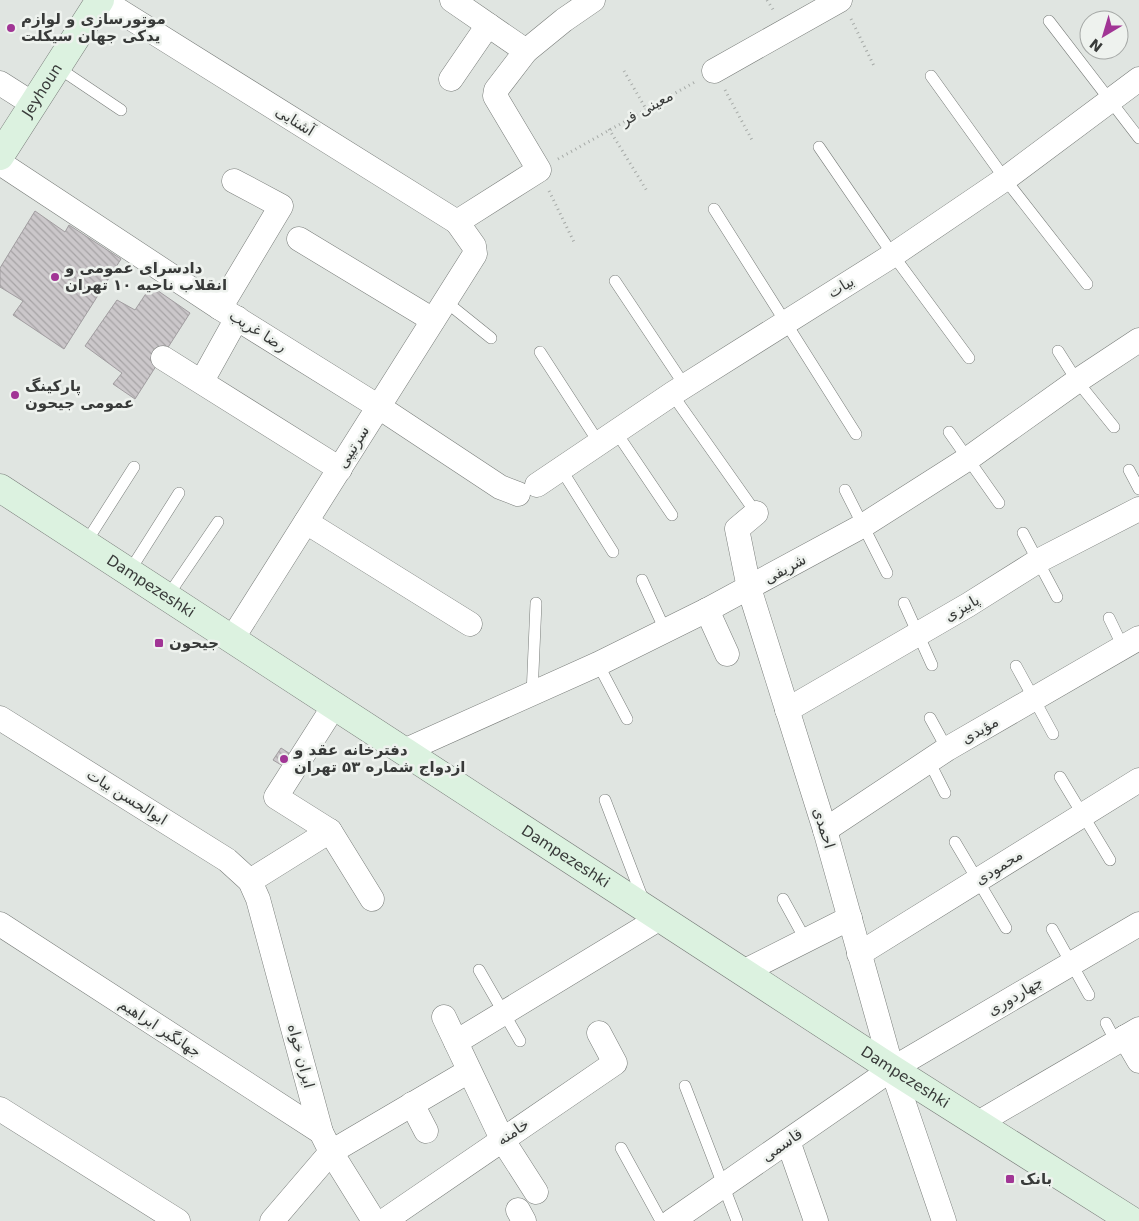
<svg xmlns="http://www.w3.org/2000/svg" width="1139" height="1221" viewBox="0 0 1139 1221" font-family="'DejaVu Sans',Cairo,sans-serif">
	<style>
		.building { fill: url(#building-back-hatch); stroke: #a19da0 }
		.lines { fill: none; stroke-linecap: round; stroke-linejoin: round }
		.service-casing { stroke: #787c79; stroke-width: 12 }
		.minor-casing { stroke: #787c79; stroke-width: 25 }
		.secondary-casing { stroke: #787c79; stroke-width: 29 }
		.path { stroke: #a6aaa7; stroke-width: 3; stroke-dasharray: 1 4; stroke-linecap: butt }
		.service { stroke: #fff; stroke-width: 11 }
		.minor { stroke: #fff; stroke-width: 24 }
		.secondary { stroke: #dcf2e0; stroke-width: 28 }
		.poi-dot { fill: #a13595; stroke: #eef2ee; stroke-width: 2 }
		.labels { text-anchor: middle; stroke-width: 5; stroke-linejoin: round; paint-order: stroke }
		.poi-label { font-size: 15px; font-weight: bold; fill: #383a39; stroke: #eef2ee; text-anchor: start }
		.street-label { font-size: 15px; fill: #383a39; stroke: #eef2ee }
	</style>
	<defs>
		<pattern id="building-back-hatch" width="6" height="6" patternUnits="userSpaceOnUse" patternTransform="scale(1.25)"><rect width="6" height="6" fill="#cbc7ca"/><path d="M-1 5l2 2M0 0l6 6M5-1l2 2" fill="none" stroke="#a6a3a5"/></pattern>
	</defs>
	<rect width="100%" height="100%" fill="#e0e5e1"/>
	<g class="building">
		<polygon points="35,211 65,232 69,225 121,259 64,349 13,315 23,301 0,287 0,268"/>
		<polygon points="151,286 190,313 135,399 113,384 122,373 85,346 117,300 135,310"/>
		<polygon points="281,748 295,757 288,769 273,760"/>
	</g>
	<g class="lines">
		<defs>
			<g id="service">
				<polyline points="1049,21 1139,138"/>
				<polyline points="57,67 121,110"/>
				<polyline points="931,76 1005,179 1087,284"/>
				<polyline points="819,147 893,255 969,358"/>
				<polyline points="714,209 856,434"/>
				<polyline points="615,281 685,386"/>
				<polyline points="445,301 491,338"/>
				<polyline points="1058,351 1077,381 1114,427"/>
				<polyline points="540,352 599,443"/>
				<polyline points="672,394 756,513"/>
				<polyline points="616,432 672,515"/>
				<polyline points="949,432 999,503"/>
				<polyline points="561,469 613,552"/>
				<polyline points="1129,470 1139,489"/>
				<polyline points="845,490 887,573"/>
				<polyline points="1023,533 1057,597"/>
				<polyline points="85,544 134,467"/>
				<polyline points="129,572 179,493"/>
				<polyline points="642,580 665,630"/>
				<polyline points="167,597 218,522"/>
				<polyline points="904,603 932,665"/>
				<polyline points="1109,618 1123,647"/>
				<polyline points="598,664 627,719"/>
				<polyline points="1016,666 1053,734"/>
				<polyline points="532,695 536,603"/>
				<polyline points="930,718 947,749"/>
				<polyline points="929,761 945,793"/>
				<polyline points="1060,777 1110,860"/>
				<polyline points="605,800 644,902"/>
				<polyline points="955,842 1006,928"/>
				<polyline points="783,899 805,939"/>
				<polyline points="1052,929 1089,995"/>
				<polyline points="479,970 520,1041"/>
				<polyline points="1106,1023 1116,1042"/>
				<polyline points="685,1086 737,1221"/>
				<polyline points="621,1148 661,1221"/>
			</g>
			<g id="minor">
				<polyline points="102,0 457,222 474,246 475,254 232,639"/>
				<polyline points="452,0 526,51"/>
				<polyline points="714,71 840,0"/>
				<polyline points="451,79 488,25"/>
				<polyline points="0,83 33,104"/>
				<polyline points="0,163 220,308 379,407 500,487 518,494"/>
				<polyline points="457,222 539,170 495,96 496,90 526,51 564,20 593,0"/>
				<polyline points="299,239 433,320"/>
				<polyline points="220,308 281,206 234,181"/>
				<polyline points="163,358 340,469"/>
				<polyline points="202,381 237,318"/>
				<polyline points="537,485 672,394 893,255 1005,179 1139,79"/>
				<polyline points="756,513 737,529 749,588 825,830 892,1069 944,1221"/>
				<polyline points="306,522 470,624"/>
				<polyline points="707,610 727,654"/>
				<polyline points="787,710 968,605 1038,561 1139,509"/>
				<polyline points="0,718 227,860 250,881 258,899 321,1132 331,1152 374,1221"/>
				<polyline points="404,751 598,664 707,610 864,525 969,458 1077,381 1139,340"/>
				<polyline points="825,830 947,749 1139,638"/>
				<polyline points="330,831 372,899"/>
				<polyline points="250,881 330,831 276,797 334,706"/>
				<polyline points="0,924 321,1132"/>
				<polyline points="859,954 1139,780"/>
				<polyline points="743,972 850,918"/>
				<polyline points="444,1017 502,1139 536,1192"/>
				<polyline points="1125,1037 1139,1061"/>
				<polyline points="456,1042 660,918"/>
				<polyline points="412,1104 426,1131"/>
				<polyline points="0,1109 178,1221"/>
				<polyline points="978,1123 1139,1029"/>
				<polyline points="788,1141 816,1221"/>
				<polyline points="518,1210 524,1221"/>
				<polyline points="272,1221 331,1152 469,1071"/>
				<polyline points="384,1221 615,1063 599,1033"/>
				<polyline points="672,1221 892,1069 1139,924"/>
			</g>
			<g id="secondary">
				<path id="s1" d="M0,156l100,-156"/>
				<path id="s2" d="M0,488l892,581 240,152"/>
			</g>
		</defs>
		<use href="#service" class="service-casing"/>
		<use href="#minor" class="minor-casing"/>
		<use href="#secondary" class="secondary-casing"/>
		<g class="path">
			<polyline points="767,0 774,11"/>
			<polyline points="851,19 875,68"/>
			<polyline points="624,71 646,109"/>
			<polyline points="725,90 752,140"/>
			<polyline points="609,129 647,191"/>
			<polyline points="558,159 695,82"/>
			<polyline points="549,191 574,242"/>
		</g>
		<use href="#service" class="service"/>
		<use href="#minor" class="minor"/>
		<use href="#secondary" class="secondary"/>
	</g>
	<g class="poi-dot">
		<circle cx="11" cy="28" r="5"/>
		<circle cx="55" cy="277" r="5"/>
		<circle cx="15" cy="395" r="5"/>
		<rect x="154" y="638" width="10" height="10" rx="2.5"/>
		<circle cx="284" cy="759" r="5"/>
		<rect x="1005" y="1174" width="10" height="10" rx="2.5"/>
	</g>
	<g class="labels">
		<g class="poi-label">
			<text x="21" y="24">موتورسازی و لوازم<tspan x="21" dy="17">یدکی جهان سیکلت</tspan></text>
			<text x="65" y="273">دادسرای عمومی و<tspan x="65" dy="17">انقلاب ناحیه ۱۰ تهران</tspan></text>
			<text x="25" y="391">پارکینگ<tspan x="25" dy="17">عمومی جیحون</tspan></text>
			<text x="169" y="648">جیحون</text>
			<text x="294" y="755">دفترخانه عقد و<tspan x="294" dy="17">ازدواج شماره ۵۳ تهران</tspan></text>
			<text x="1020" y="1184">بانک</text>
		</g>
		<g class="street-label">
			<text dy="5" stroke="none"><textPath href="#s1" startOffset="78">Jeyhoun</textPath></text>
			<text transform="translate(647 108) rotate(-29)" y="5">معینی فر</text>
			<text transform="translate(295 121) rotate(32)" y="5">آشنایی</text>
			<text transform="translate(841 287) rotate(-32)" y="5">بیات</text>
			<text transform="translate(258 331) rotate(32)" y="5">رضا غریب</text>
			<text transform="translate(353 447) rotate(-58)" y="5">سرتیپی</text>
			<text transform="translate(785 569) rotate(-29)" y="5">شریفی</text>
			<text dy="5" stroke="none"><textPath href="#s2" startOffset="180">Dampezeshki</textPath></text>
			<text transform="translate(962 608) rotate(-30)" y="5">پاییزی</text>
			<text transform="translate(980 730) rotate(-30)" y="5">مؤیدی</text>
			<text transform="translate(127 797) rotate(32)" y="5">ابوالحسن بیات</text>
			<text transform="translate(824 828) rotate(73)" y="5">احمدی</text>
			<text dy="5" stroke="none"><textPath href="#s2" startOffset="675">Dampezeshki</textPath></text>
			<text transform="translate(999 867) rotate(-32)" y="5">محمودی</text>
			<text transform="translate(1015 996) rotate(-31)" y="5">چهاردوری</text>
			<text transform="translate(160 1028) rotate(33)" y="5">جهانگیر ابراهیم</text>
			<text transform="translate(301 1056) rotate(75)" y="5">ایران خواه</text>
			<text dy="5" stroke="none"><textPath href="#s2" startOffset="1080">Dampezeshki</textPath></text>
			<text transform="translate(513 1132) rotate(-34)" y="5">خامنه</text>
			<text transform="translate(782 1145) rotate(-35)" y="5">قاسمی</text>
		</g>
	</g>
	<g transform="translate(1104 35) rotate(218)"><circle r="24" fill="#eef2ee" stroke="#a5a8a6"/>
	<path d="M0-4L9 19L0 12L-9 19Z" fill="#a13595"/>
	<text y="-8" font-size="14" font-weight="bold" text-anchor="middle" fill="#383a39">N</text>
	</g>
</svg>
